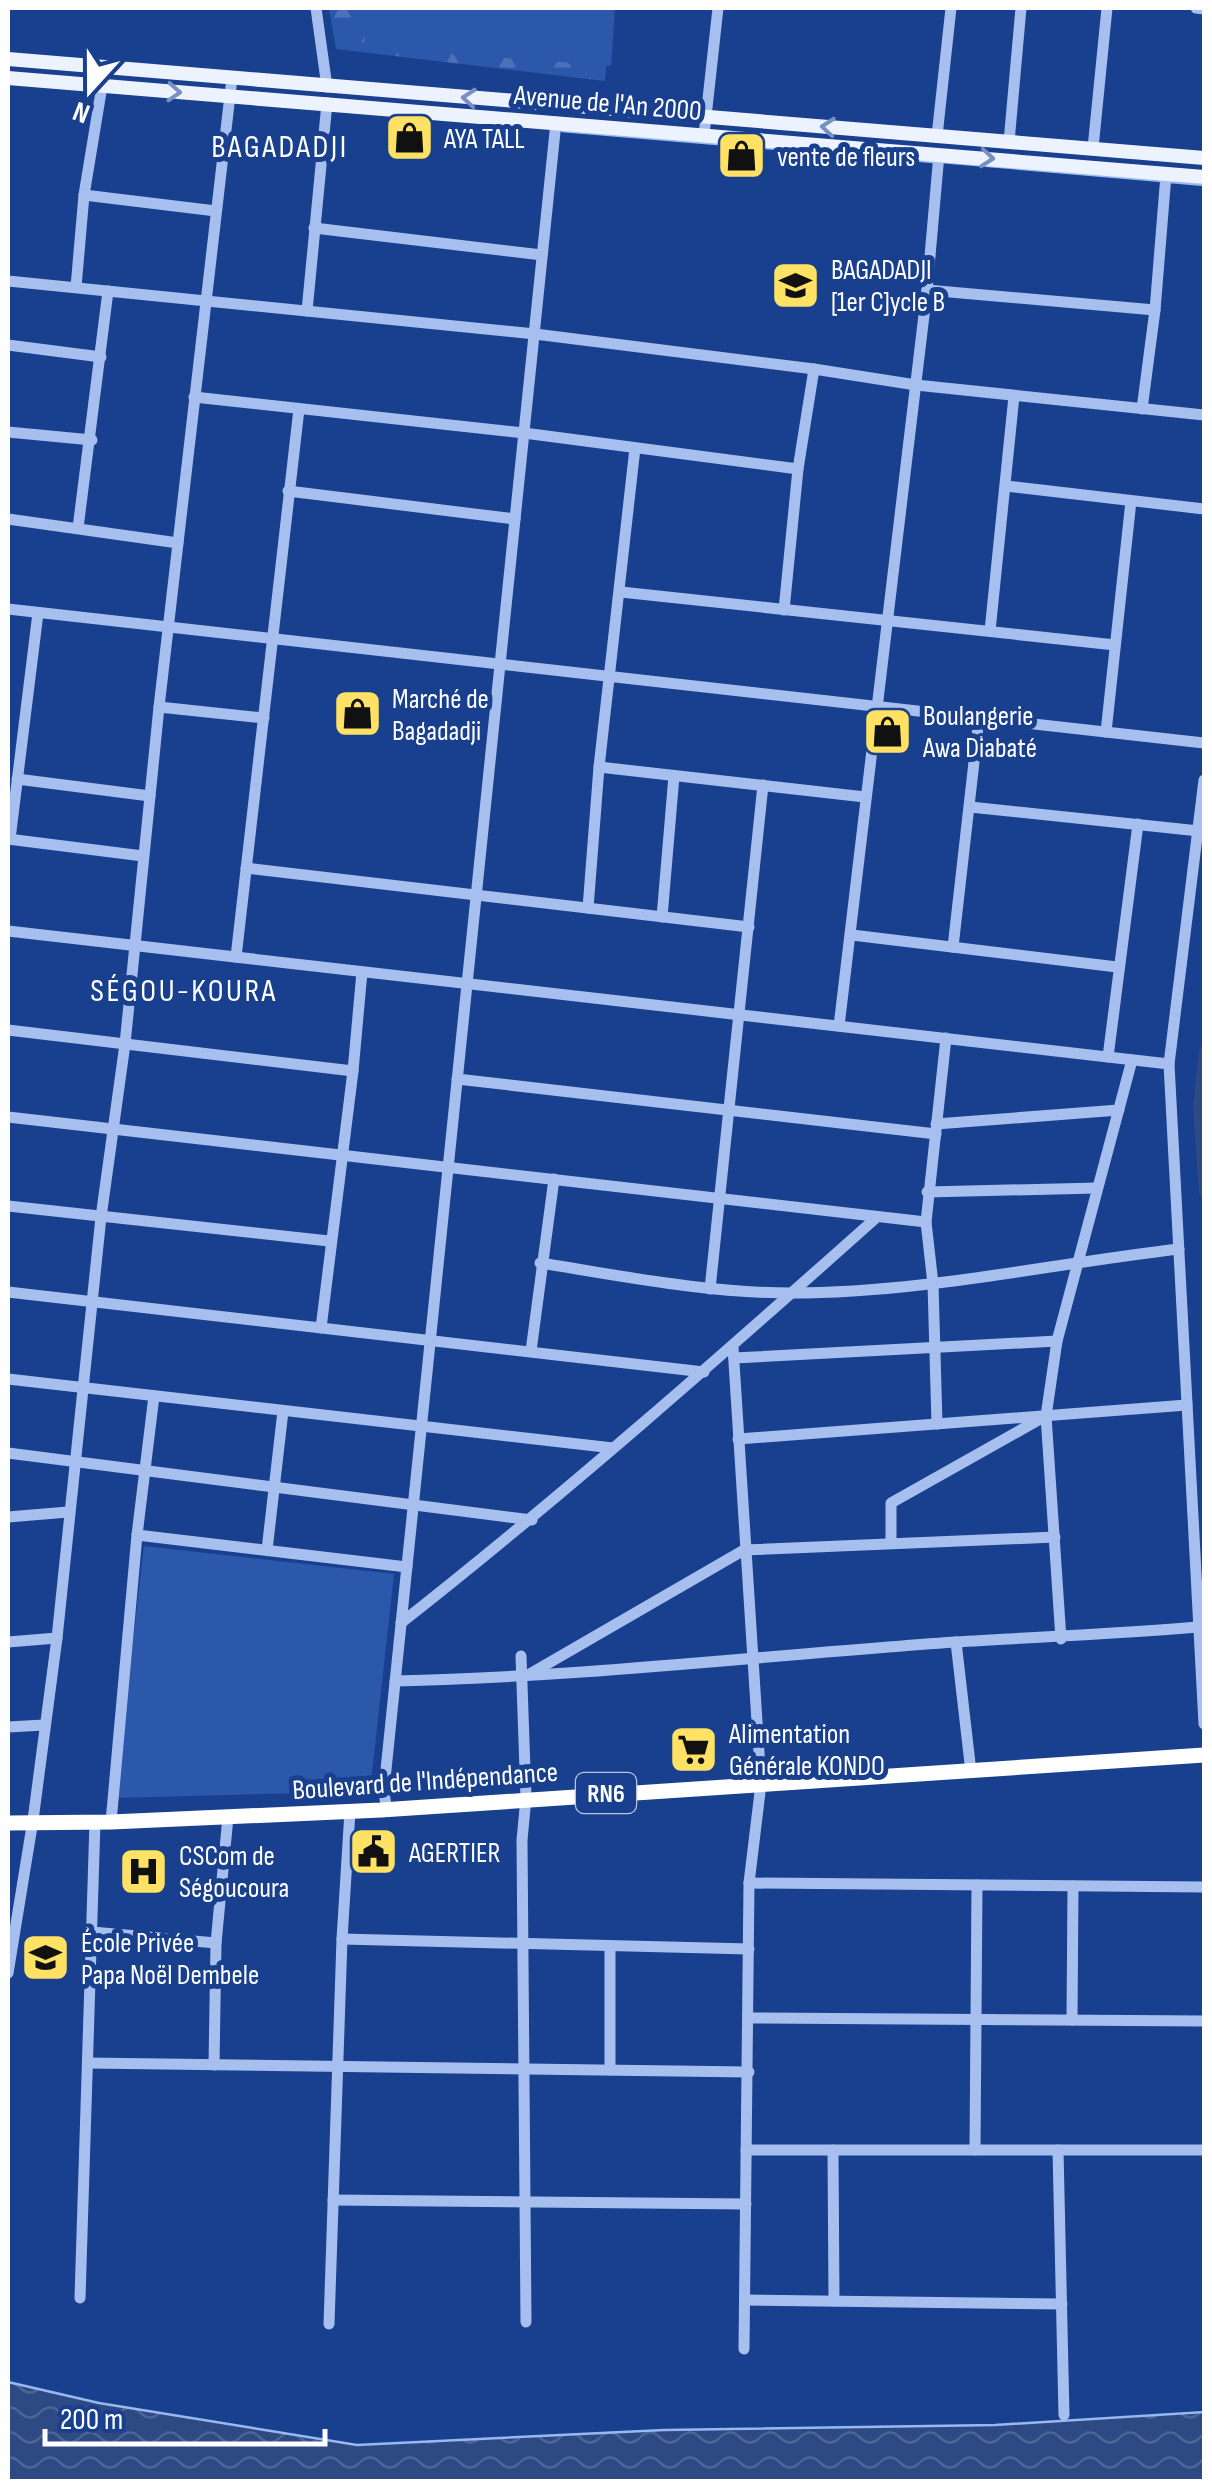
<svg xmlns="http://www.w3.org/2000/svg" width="1212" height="2489" viewBox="0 0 1212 2489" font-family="'Sofia Sans Condensed',sans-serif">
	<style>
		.forest { fill: url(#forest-firs) }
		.pitch { fill: #2c58ac }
		.water { fill: url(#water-waves); stroke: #98b8f0; stroke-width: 2.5 }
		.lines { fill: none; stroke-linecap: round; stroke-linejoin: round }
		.stream { stroke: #98b8f0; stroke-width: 2.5 }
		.canal { stroke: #2e4a84; stroke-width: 10 }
		.minor { stroke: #a6bfee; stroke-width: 11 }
		.major { stroke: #edf2ff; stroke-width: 14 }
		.highway { stroke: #fff; stroke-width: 15 }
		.oneway { stroke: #7890c1 }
		.labels { text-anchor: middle; stroke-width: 10; stroke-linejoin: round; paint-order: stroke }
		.shield { fill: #19408e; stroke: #bac6dd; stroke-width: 2.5 }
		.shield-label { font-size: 25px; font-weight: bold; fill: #fff }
		.street-label { font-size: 28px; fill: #fff; stroke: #19408e }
		.poi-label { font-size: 28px; fill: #fff; stroke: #19408e; text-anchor: start }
		.quarter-label { font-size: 32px; letter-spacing: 2.5px; fill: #fff; stroke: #19408e }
	</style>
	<defs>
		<pattern id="forest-firs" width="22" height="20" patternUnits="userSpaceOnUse" patternTransform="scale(2.5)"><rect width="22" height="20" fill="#2c58ac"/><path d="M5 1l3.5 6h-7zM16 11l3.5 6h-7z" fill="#4c71b8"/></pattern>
		<pattern id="water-waves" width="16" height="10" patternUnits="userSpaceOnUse" patternTransform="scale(2.5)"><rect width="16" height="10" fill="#2e4a84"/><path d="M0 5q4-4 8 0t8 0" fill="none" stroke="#4d6596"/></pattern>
	</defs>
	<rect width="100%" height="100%" fill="#19408e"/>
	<polygon class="forest" points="329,8 610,10 605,81 336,49"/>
	<g class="pitch">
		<polygon points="367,8 615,8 611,66 364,47"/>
		<polygon points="144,1546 394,1574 370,1791 115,1798"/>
	</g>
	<polygon class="water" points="8,2382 99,2403 357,2445 664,2430 995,2425 1204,2412 1204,2481 8,2481"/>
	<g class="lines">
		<g class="stream">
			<polyline points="562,131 933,162"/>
			<polyline points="941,162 1162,181"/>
			<polyline points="1170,182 1204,185"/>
		</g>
		<polyline class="canal" points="1204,1051 1198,1107 1204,1192"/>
		<g class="minor">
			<polyline points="316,8 327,87"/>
			<polyline points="1196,8 1204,9"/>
			<polyline points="704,135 718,8"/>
			<polyline points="937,136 951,8"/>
			<polyline points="1009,142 1021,8"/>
			<polyline points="1093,148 1107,8"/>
			<polyline points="84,195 216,211"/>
			<polyline points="314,228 542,255"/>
			<polyline points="8,281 535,334 814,369 916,385 1204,415"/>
			<polyline points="76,287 84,195 102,86"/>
			<polyline points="927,290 1155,310"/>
			<polyline points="307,311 327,103"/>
			<polyline points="8,345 101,357"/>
			<polyline points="194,397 524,433 798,469"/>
			<polyline points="1142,409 1155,310 1166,175"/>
			<polyline points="8,432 92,440"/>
			<polyline points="1006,486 1204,509"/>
			<polyline points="288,491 515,519"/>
			<polyline points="8,519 178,543"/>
			<polyline points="78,528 108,291"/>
			<polyline points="621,592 1115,645"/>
			<polyline points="8,609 1204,743"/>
			<polyline points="784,610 798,469 814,369"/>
			<polyline points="990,631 1014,396"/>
			<polyline points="159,707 264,718"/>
			<polyline points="1106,732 1131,501"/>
			<polyline points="599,767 865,797"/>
			<polyline points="17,779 150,796"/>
			<polyline points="1204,780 1169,1064 1204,1724"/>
			<polyline points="970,807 1199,831"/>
			<polyline points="8,839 143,856"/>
			<polyline points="10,839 38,613"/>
			<polyline points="246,868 749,927"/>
			<polyline points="588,908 599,767 635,448"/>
			<polyline points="662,917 674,776"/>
			<polyline points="8,931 1169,1064"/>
			<polyline points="852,935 1117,967"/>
			<polyline points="953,947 979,718"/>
			<polyline points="236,957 299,409"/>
			<polyline points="839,1026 927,290 939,154"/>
			<polyline points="8,1030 353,1071"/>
			<polyline points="1108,1057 1138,824"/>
			<polyline points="457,1079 936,1134"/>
			<polyline points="8,1117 926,1222"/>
			<polyline points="936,1124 1119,1110"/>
			<polyline points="927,1192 1097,1188"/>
			<polyline points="8,1206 329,1241"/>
			<path d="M540,1263c83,13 167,30 251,30 130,0 259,-29 388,-44"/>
			<polyline points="710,1289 763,785"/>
			<polyline points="8,1292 704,1372"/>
			<polyline points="321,1328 353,1071 362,972"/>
			<polyline points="733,1347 761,1784 749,1883 744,2349"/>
			<polyline points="531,1351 554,1179"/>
			<polyline points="734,1358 1057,1341"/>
			<polyline points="8,1379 613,1448"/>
			<polyline points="937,1424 933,1284 926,1222 946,1038"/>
			<polyline points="738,1439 1187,1405"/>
			<polyline points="8,1453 532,1520"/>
			<polyline points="8,1517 68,1512"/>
			<polyline points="137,1535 407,1567"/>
			<polyline points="891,1542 891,1503 1042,1418"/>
			<polyline points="267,1550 283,1411"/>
			<path d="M401,1623c164,-129 320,-267 476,-406"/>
			<polyline points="1061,1639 1046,1416 1057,1341 1132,1060"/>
			<polyline points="8,1642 57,1638"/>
			<polyline points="956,1642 971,1772"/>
			<polyline points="521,1656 526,1798 522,1840 526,2322"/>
			<polyline points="528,1675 744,1550 1055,1537"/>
			<path d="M395,1681c188,-4 373,-26 560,-39 81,-5 161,-8 242,-15"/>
			<polyline points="8,1727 44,1725"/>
			<polyline points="386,1808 384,1789 556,122"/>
			<polyline points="111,1822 137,1535 154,1396"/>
			<polyline points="749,1883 1204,1887"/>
			<polyline points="92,1932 216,1943"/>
			<polyline points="342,1939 749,1949"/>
			<polyline points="8,1973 33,1820 57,1638 101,1217 125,1044 159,707 232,78"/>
			<polyline points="748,2018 1204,2021"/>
			<polyline points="1072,2020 1073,1886"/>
			<polyline points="88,2063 749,2072"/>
			<polyline points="214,2065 216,1943 228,1817"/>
			<polyline points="610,2070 610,1946"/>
			<polyline points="746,2150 1204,2150"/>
			<polyline points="833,2150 834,2301"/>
			<polyline points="975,2150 977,1885"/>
			<polyline points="1058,2150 1064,2415"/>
			<polyline points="333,2200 746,2204"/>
			<polyline points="80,2298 95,1822"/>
			<polyline points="745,2300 1062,2304"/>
			<polyline points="329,2324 342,1939 350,1811"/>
		</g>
		<g class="major">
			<polyline points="8,59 1204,158"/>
			<polyline points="8,78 1204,177"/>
		</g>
		<polyline class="highway" points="8,1823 111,1822 381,1810 1204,1755"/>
	</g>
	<defs><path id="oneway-chevron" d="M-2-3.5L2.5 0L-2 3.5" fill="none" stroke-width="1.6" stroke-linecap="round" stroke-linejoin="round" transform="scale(2.5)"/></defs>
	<g class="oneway">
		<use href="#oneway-chevron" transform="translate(174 92) rotate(4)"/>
		<use href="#oneway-chevron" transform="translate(469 98) rotate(-175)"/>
		<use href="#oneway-chevron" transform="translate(828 127) rotate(-175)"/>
		<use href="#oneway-chevron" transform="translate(987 158) rotate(5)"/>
	</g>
	<defs>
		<symbol id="shop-square" viewBox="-11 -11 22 22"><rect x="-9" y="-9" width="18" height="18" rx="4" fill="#ffe263" stroke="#19408e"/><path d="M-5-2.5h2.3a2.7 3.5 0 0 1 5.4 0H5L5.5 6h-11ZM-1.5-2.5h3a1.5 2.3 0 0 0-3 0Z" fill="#111"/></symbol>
		<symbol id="school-square" viewBox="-11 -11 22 22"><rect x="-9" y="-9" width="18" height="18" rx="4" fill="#ffe263" stroke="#19408e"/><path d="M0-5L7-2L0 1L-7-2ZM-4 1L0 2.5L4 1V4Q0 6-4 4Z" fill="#111"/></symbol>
		<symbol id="supermarket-square" viewBox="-11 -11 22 22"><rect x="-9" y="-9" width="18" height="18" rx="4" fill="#ffe263" stroke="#19408e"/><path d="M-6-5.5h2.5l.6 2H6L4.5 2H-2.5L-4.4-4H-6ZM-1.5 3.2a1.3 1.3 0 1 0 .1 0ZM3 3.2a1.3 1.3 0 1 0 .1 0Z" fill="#111"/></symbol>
		<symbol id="civic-square" viewBox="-11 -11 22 22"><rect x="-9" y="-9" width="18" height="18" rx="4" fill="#ffe263" stroke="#19408e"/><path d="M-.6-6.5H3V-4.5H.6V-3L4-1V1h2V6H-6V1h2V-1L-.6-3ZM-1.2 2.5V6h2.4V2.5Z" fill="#111"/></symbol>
		<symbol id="hospital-square" viewBox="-11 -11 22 22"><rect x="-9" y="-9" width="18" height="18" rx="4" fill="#ffe263" stroke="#19408e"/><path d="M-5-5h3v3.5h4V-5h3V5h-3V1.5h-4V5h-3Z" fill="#111"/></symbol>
	</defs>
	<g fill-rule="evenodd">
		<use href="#shop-square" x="382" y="110" width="55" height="55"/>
		<use href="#shop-square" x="714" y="128" width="55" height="55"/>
		<use href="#school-square" x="768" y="258" width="55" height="55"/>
		<use href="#shop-square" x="330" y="686" width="55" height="55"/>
		<use href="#shop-square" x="860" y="704" width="55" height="55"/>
		<use href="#supermarket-square" x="666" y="1722" width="55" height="55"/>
		<use href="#civic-square" x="346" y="1824" width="55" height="55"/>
		<use href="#hospital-square" x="116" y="1844" width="55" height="55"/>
		<use href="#school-square" x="18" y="1930" width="55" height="55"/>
	</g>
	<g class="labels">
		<rect class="shield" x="576" y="1773" width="60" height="40" rx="8"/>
		<g class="shield-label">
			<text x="606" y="1802">RN6</text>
		</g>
		<g class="street-label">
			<text transform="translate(608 102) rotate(5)" y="10">Avenue de l'An 2000</text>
			<text transform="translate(425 1780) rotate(-4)" y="10">Boulevard de l'Indépendance</text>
		</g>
		<g class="poi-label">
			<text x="444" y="148">AYA TALL</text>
			<text x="777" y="166">vente de fleurs</text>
			<text x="831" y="279">BAGADADJI<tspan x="831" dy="32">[1er C]ycle B</tspan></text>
			<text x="392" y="708">Marché de<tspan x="392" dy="32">Bagadadji</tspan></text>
			<text x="923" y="725">Boulangerie<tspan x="923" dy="32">Awa Diabaté</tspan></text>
			<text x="729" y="1743">Alimentation<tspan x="729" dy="32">Générale KONDO</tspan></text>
			<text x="409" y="1862">AGERTIER</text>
			<text x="179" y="1865">CSCom de<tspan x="179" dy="32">Ségoucoura</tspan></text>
			<text x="81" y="1952">École Privée<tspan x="81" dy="32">Papa Noël Dembele</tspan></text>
		</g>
		<g class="quarter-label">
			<text x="280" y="157">BAGADADJI</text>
			<text x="184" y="1001">SÉGOU-KOURA</text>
		</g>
	</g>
	<rect width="1212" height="2489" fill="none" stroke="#ffffff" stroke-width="20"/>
	<g transform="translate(90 90) rotate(201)" stroke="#19408e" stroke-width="8" paint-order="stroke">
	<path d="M0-8L18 38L0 25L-18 38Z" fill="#ffffff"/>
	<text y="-15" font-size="28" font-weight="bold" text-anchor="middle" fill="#ffffff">N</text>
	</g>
	<path d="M45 2429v15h280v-15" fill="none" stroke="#ffffff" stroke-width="5"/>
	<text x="60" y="2429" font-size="30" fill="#ffffff" stroke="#19408e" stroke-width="8" paint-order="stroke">200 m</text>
</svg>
